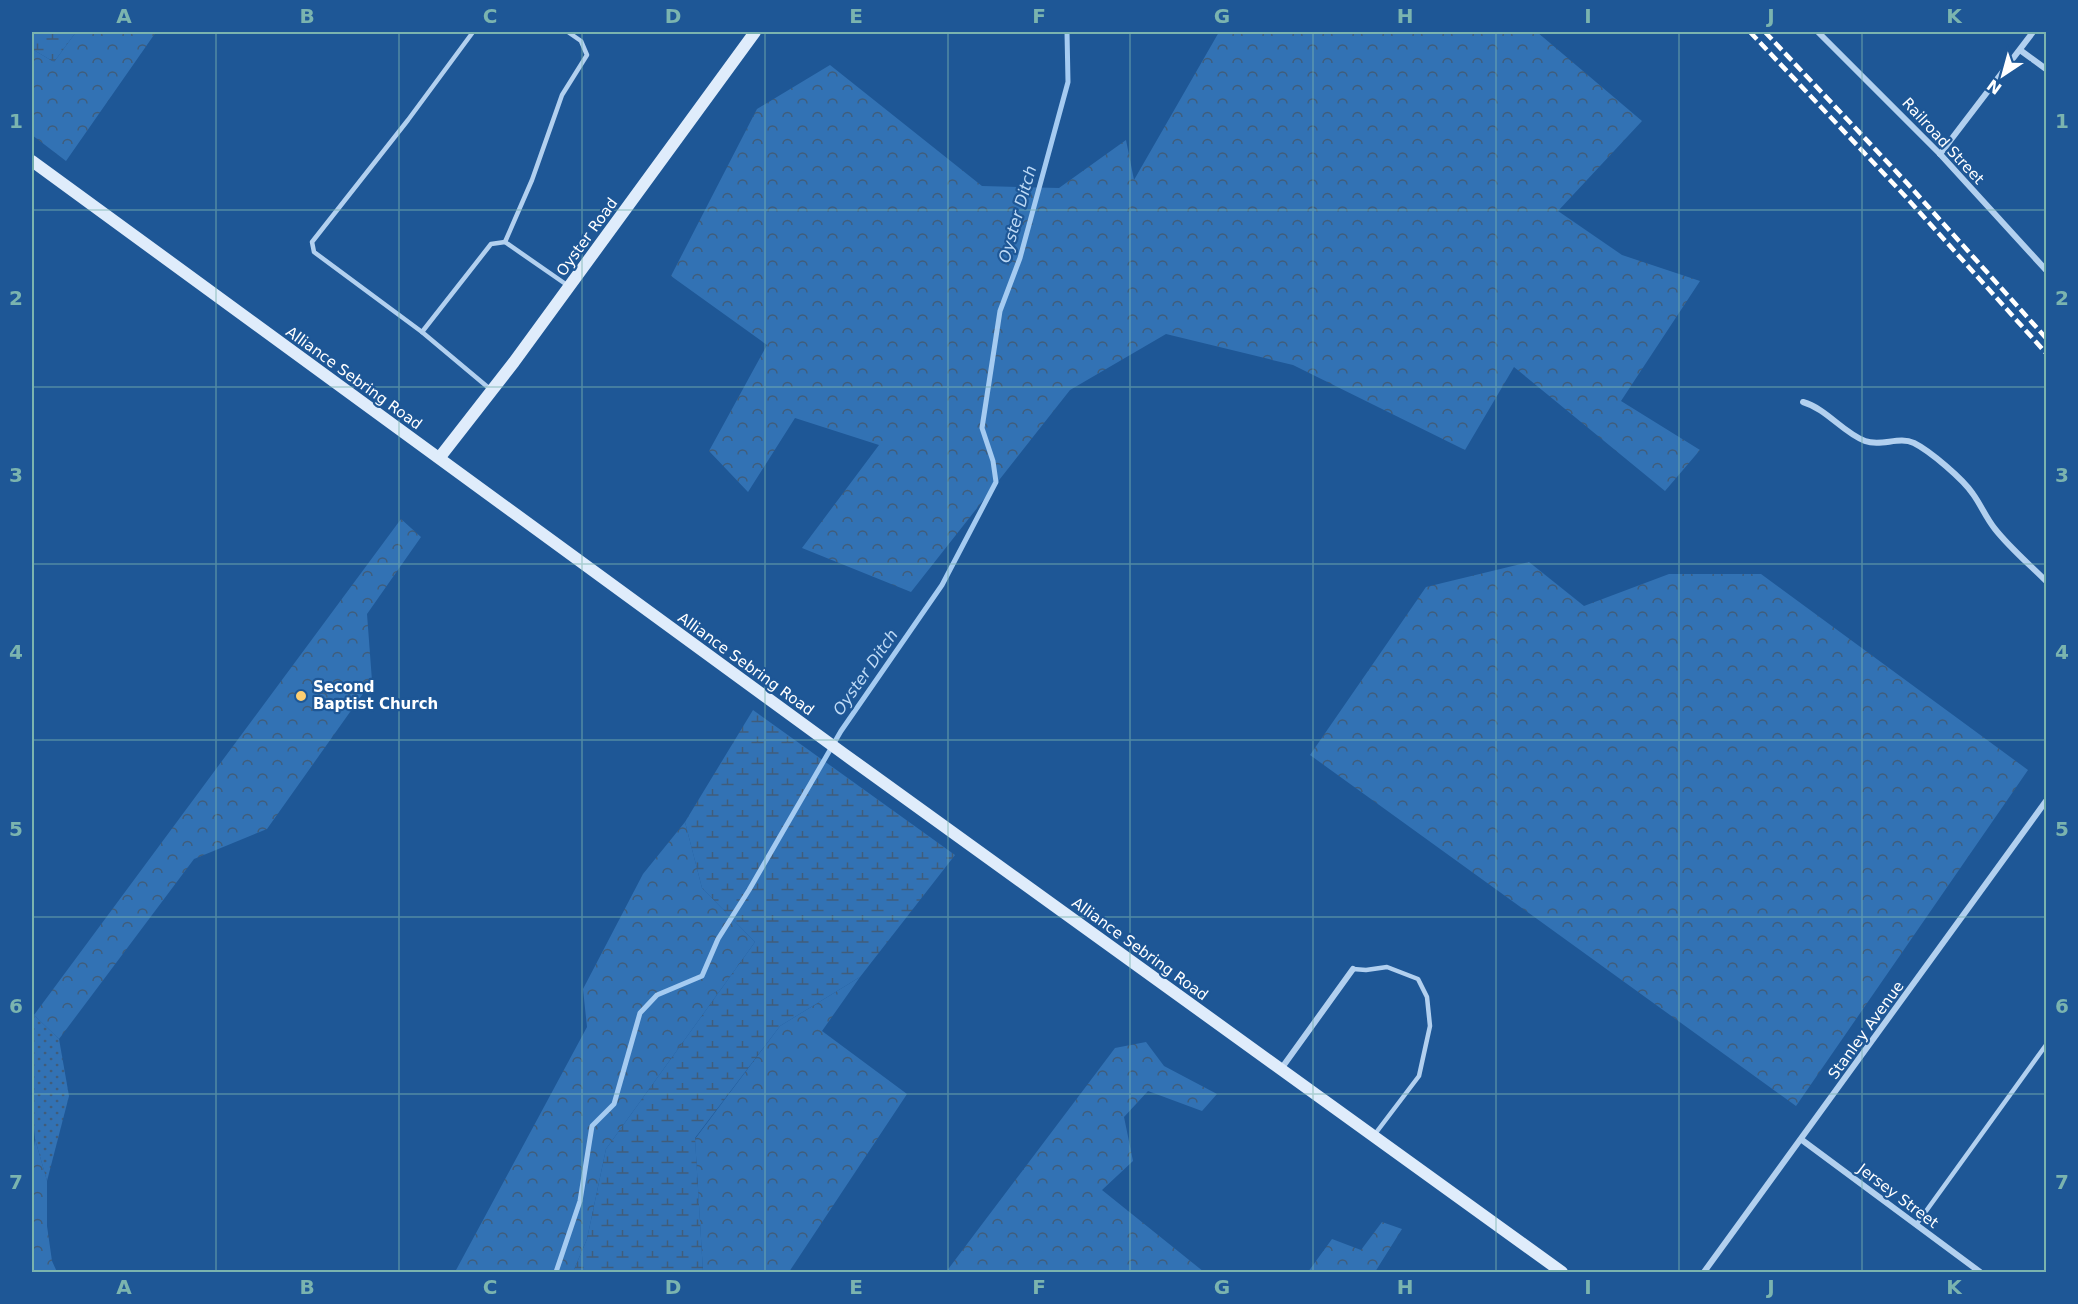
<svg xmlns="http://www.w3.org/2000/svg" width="2078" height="1304" viewBox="0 0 2078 1304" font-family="'DejaVu Sans',sans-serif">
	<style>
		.grass { fill: url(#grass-dots) }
		.forest { fill: url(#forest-crowns) }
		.wetland { fill: url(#wetland-marsh) }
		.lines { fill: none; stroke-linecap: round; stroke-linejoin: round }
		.stream { stroke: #a5cbf1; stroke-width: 5 }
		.lane { stroke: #b2d0ef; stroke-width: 4.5 }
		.street { stroke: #b2d0ef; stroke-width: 6 }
		.secondary { stroke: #dfecfb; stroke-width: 12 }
		.rail { stroke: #fff; stroke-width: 4.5; stroke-dasharray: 10 4.5; stroke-linecap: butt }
		.grid { fill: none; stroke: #7bb4af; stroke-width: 1.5; stroke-opacity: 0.55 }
		.poi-dot { fill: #fecf71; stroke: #1e5796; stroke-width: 2 }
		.labels { text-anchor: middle; stroke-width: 4.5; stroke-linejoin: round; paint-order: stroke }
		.street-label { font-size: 15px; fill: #fff; stroke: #1e5796 }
		.poi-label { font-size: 15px; font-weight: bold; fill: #fff; stroke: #1e5796; text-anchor: start }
		.water-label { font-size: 16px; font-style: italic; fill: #bedaf6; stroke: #1e5796 }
		.neatline { fill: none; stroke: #7bb4af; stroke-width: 2 }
		.grid-label { font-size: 20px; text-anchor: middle; font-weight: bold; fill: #7bb4af }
	</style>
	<defs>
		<pattern id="grass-dots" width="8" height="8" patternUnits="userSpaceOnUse" patternTransform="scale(1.5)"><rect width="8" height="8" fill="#3272b4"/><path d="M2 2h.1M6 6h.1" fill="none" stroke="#405d7b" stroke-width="1.8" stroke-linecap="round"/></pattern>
		<pattern id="forest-crowns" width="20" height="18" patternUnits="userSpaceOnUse" patternTransform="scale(1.5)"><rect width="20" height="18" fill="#3272b4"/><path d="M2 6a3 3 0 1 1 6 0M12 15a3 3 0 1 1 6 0" fill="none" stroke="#405d7b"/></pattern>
		<pattern id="wetland-marsh" width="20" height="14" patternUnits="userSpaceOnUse" patternTransform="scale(1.5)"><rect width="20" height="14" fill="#3272b4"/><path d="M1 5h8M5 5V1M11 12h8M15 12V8" fill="none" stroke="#405d7b"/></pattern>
	</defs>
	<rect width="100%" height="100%" fill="#1e5796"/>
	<polygon class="grass" points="34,1015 59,1039 69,1096 47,1181 35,1139 32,1108 32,1016"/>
	<g class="forest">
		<polygon points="76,32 156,32 66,161 32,135 32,49 54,62"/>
		<polygon points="1219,32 1537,32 1642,121 1558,211 1622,255 1700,281 1621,401 1700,450 1665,491 1514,367 1465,450 1293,365 1166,334 1070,390 911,592 802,548 879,445 795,418 748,492 709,451 767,345 671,276 757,109 830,65 982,186 1059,188 1126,140 1134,180"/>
		<polygon points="401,519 421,537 367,614 372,681 267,829 194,859 59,1039 34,1015"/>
		<polygon points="1529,562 1584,606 1669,574 1761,574 2028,770 1796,1106 1310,755 1426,587"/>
		<polygon points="685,822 702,888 755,942 606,1149 587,1239 573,1272 455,1272 587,1027 583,989 643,874"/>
		<polygon points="860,977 822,1031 907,1094 789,1272 703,1272 695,1139 780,1026"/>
		<polygon points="1146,1042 1164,1066 1217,1094 1202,1111 1148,1091 1124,1117 1133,1161 1102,1190 1204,1272 946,1272 1115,1048"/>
		<polygon points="35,1139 47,1181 47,1226 52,1261 57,1272 32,1272 32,1162"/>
		<polygon points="1382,1222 1402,1229 1375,1272 1308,1272 1332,1239 1361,1250"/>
	</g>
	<g class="wetland">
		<polygon points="32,32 76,32 54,62 32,49"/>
		<polygon points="753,710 955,855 860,977 780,1026 695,1138 703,1272 573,1272 587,1239 606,1149 755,942 702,888 685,822"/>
	</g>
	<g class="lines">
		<polyline class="stream" points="556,1272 580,1201 592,1126 614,1104 640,1013 657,995 702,976 718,939 749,890 841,731 942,585 996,482 993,461 982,428 1000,311 1020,258 1068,82 1067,32"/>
		<g class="lane">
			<polyline points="505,242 532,180 562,95 587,55 581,41 568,32"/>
			<polyline points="422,332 314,252 312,242 408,120 473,32"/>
			<polyline points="490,389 422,332 491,244 505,242 567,285"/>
			<polyline points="1353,969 1366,970 1387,967 1418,979 1427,997 1430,1026 1419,1076 1375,1134"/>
			<polyline points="1916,1225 2046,1045"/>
		</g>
		<g class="street">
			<polyline points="1818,32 1940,154 2046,270"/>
			<polyline points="2020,50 2046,69"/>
			<polyline points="1940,154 2033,32"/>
			<path d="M1803,402c24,7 39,30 62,39 16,6 34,-5 49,2 16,8 49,36 59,51 8,11 13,24 22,35 15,19 34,35 51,52"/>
			<polyline points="1281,1069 1353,969"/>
			<polyline points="1802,1140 1980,1272"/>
			<polyline points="1704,1272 2046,801"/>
		</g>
		<g class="secondary">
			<polyline points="32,161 844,754 1562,1272"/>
			<polyline points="440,457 514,362 755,32"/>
		</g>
		<g class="rail">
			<polyline points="1750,32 1905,196 2046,353"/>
			<polyline points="1765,32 1907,183 2046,338"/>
		</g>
	</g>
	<path class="grid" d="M216,32v1240M399,32v1240M582,32v1240M765,32v1240M948,32v1240M1130,32v1240M1313,32v1240M1496,32v1240M1679,32v1240M1862,32v1240M32,210h2014M32,387h2014M32,564h2014M32,740h2014M32,917h2014M32,1094h2014"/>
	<circle class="poi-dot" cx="301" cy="696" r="6"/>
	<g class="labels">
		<g class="street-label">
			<text transform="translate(1943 141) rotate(47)" y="5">Railroad Street</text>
			<text transform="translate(587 237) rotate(-54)" y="5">Oyster Road</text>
			<text transform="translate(354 378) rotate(36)" y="5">Alliance Sebring Road</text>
			<text transform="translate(746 664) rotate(36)" y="5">Alliance Sebring Road</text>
			<text transform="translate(1140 949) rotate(36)" y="5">Alliance Sebring Road</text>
			<text transform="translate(1866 1030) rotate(-54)" y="5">Stanley Avenue</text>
			<text transform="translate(1898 1196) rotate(37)" y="5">Jersey Street</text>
		</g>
		<g class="poi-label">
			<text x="313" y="692">Second<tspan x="313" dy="17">Baptist Church</tspan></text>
		</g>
		<g class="water-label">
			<text transform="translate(1017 214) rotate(-74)" y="6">Oyster Ditch</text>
			<text transform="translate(865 672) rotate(-55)" y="6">Oyster Ditch</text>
		</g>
	</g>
	<rect width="2078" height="1304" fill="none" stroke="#1e5796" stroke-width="66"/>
	<g transform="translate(2003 75) rotate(216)" stroke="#1e5796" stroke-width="4.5" paint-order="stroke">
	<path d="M0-4.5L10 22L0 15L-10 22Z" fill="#ffffff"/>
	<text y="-9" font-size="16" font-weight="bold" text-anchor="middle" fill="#ffffff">N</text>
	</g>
	<rect x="33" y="33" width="2012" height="1238" class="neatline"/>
	<g class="grid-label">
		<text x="124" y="23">A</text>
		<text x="307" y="23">B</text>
		<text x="490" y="23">C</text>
		<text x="673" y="23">D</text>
		<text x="856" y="23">E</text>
		<text x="1039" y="23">F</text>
		<text x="1222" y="23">G</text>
		<text x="1405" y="23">H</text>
		<text x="1588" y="23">I</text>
		<text x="1771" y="23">J</text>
		<text x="1954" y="23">K</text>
		<text x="16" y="128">1</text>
		<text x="2062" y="128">1</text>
		<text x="16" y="305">2</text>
		<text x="2062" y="305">2</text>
		<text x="16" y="482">3</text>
		<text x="2062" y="482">3</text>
		<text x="16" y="659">4</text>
		<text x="2062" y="659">4</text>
		<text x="16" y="836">5</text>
		<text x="2062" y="836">5</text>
		<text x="16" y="1013">6</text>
		<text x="2062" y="1013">6</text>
		<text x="16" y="1189">7</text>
		<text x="2062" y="1189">7</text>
		<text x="124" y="1294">A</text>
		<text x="307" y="1294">B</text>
		<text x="490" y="1294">C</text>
		<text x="673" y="1294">D</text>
		<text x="856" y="1294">E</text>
		<text x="1039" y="1294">F</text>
		<text x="1222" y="1294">G</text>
		<text x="1405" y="1294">H</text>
		<text x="1588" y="1294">I</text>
		<text x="1771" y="1294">J</text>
		<text x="1954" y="1294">K</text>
	</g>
</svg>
